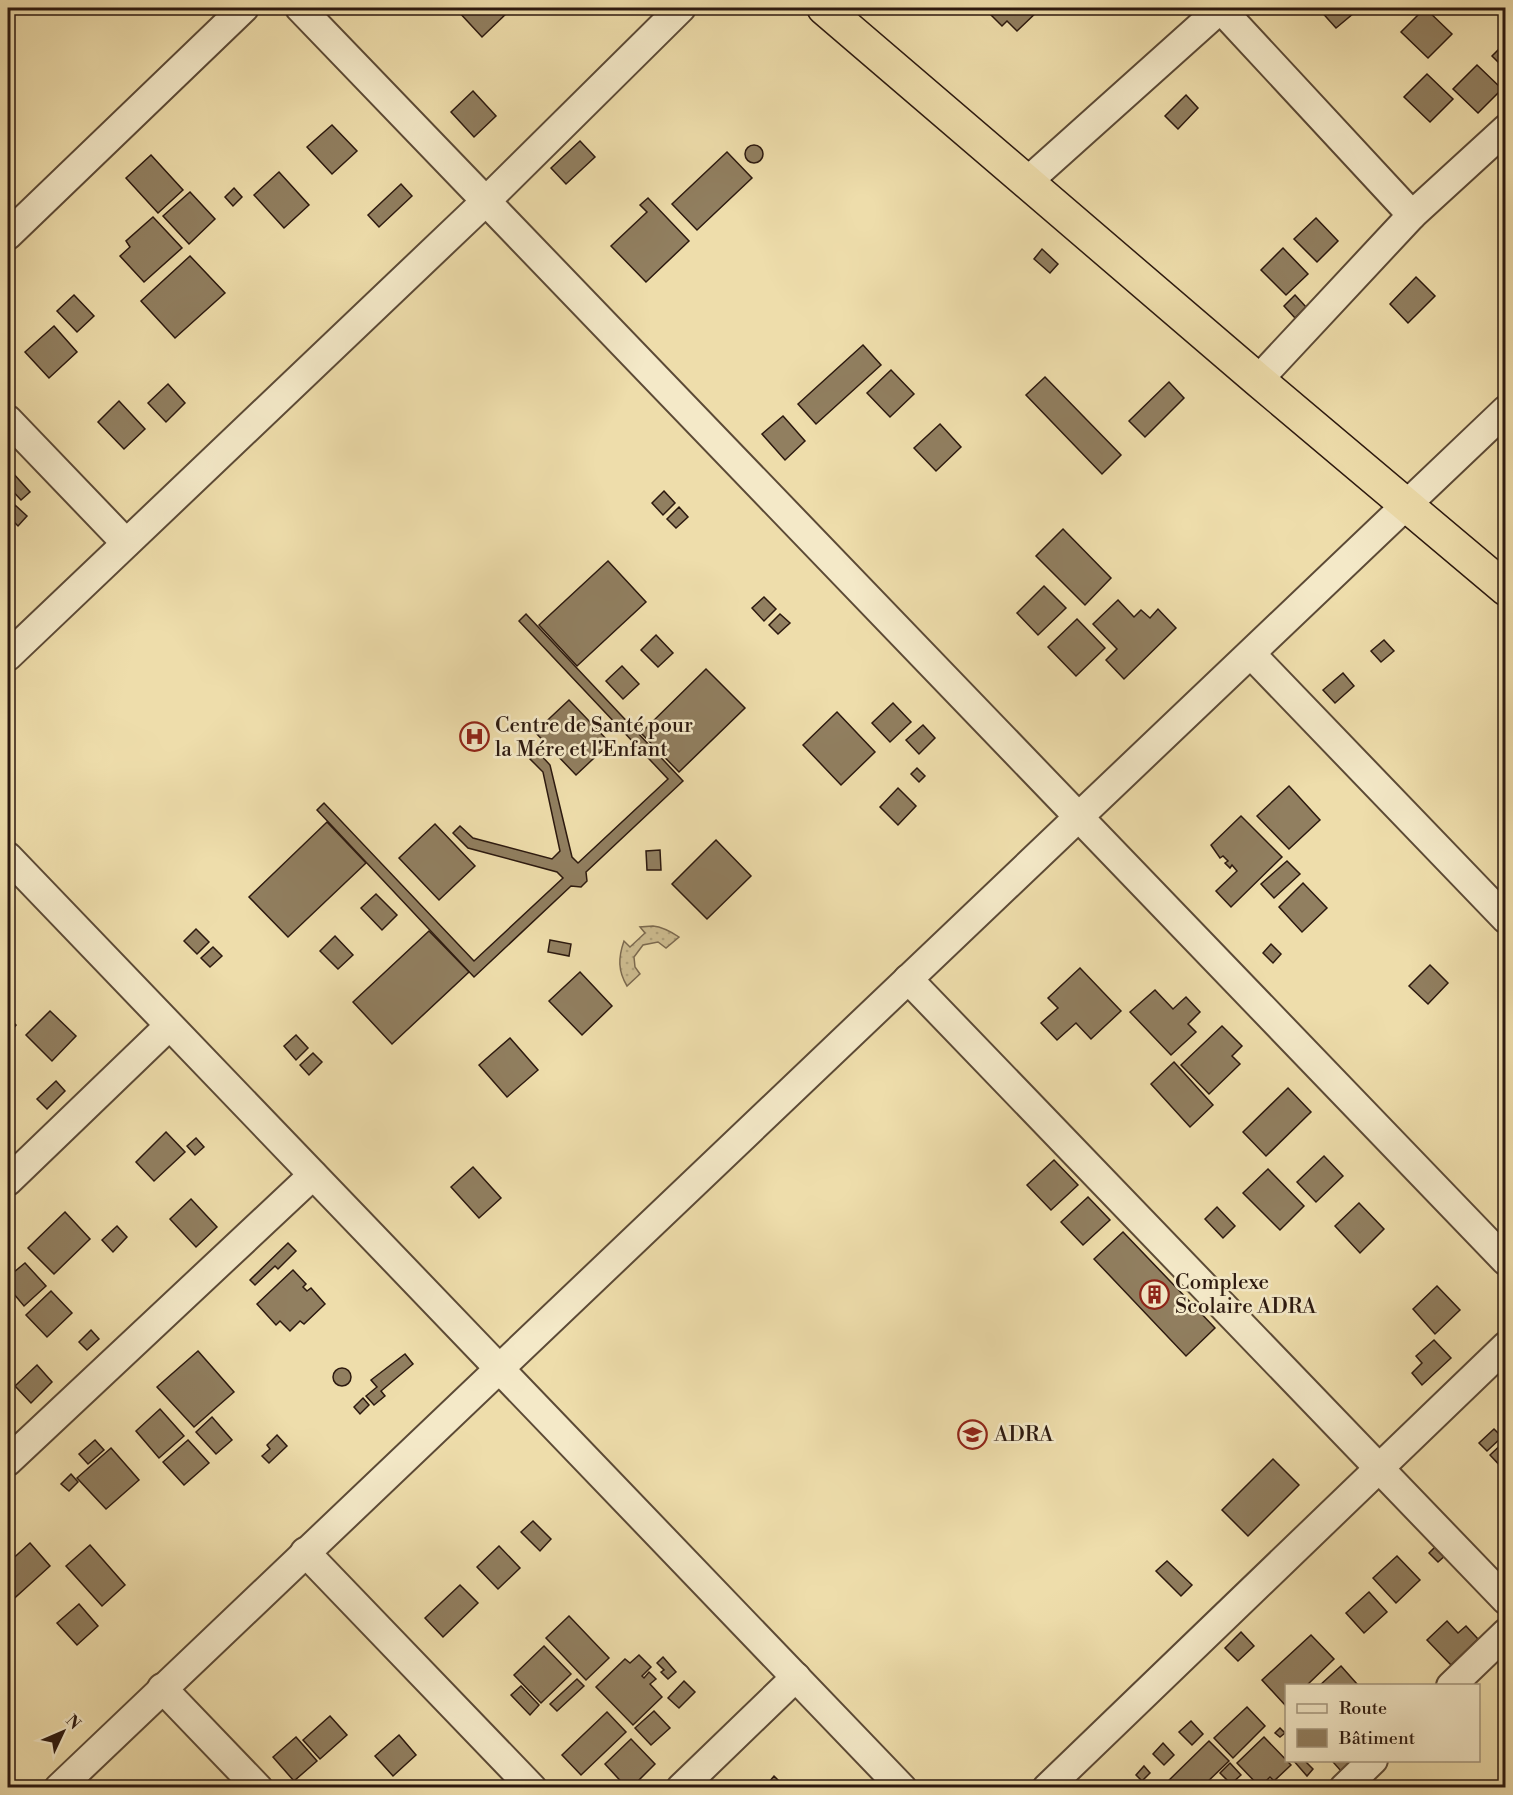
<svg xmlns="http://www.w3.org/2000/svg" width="1513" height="1795" viewBox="0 0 1513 1795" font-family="'Libre Bodoni',serif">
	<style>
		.grass { fill: url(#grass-dots); stroke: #7c6a50; stroke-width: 1.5 }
		.building { fill: #917f60; stroke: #2c190f; stroke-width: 1.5 }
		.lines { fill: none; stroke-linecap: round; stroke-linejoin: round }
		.minor-casing { stroke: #5c4a36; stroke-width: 32 }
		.trunk-casing { stroke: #2c190f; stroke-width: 36 }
		.minor { stroke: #f4e9c8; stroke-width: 28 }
		.trunk { stroke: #eeddab; stroke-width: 33 }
		.labels { text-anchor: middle; stroke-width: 5; stroke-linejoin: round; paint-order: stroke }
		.poi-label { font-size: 21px; fill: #2c190f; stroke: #f4e9c8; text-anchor: start }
	</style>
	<defs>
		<pattern id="grass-dots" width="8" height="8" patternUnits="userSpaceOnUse" patternTransform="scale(1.5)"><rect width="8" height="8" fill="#cdbc90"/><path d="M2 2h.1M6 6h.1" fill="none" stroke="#b0a17b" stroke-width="1.8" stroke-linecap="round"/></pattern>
	</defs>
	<rect width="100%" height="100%" fill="#eeddab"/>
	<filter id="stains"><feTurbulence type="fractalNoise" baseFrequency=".00333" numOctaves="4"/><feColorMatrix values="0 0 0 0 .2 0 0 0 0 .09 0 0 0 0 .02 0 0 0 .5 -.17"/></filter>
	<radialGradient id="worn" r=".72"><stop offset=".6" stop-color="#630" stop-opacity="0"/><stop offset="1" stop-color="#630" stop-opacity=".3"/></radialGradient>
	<path class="grass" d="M653,926c10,1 17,5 26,11l-13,11 -8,-6 -15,3 -9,12 1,10 5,7 -13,12c-9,-15 -9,-28 -3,-45l6,6 15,-14 -5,-6z"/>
	<g class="building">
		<polygon points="462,8 504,8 508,12 482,37 458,11"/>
		<polygon points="984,8 1041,8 1017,31 1007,21 1002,26"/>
		<polygon points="1318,8 1360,8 1336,28"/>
		<polygon points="1425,8 1452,34 1428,58 1401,32"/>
		<polygon points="1506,42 1506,70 1492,56"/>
		<polygon points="1477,65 1502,89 1478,113 1453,89"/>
		<polygon points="1427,74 1453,99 1430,122 1404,97"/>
		<polygon points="473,91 496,116 474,137 451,112"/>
		<polygon points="1186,95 1198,108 1178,129 1165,116"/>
		<polygon points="332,125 357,151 332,174 307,147"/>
		<polygon points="580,141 595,157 566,184 551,168"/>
		<circle cx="754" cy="154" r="9"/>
		<polygon points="727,152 752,178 697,230 672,204"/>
		<polygon points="151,155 183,190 158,213 126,178"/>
		<polygon points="279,172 309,205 284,228 254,195"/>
		<polygon points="401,184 412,196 379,227 368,215"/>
		<polygon points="234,188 242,197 233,206 225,197"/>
		<polygon points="190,192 215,219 189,244 163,216"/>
		<polygon points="648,198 689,241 646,282 611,246 647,212 640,205"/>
		<polygon points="153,217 182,248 144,282 120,256 130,247 126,241"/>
		<polygon points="1316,218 1338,241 1317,262 1294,239"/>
		<polygon points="1283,248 1308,274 1286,295 1261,270"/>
		<polygon points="1042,249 1058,264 1050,273 1034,259"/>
		<polygon points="190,256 225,293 175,338 141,301"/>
		<polygon points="1416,277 1435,296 1408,323 1390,304"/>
		<polygon points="74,295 94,316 77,332 57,311"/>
		<polygon points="1295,295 1306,307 1295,318 1284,306"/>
		<polygon points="54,326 77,352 49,378 25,352"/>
		<polygon points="863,345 881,365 816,424 798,404"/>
		<polygon points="891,370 914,394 890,417 867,393"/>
		<polygon points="1045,377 1121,455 1102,474 1026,395"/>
		<polygon points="1169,382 1184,398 1145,437 1129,421"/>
		<polygon points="168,384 185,403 166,422 148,403"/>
		<polygon points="119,401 145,429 124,449 98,422"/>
		<polygon points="783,416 805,441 785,460 762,434"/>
		<polygon points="940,424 961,447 936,471 914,448"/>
		<polygon points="12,472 30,492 21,500 8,486 8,476"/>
		<polygon points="664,491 675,503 663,515 652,503"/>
		<polygon points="15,505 27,516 18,526 8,516 8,513"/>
		<polygon points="679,507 688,517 676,528 667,519"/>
		<polygon points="1063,529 1111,578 1085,605 1036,556"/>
		<polygon points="608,561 646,602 577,666 539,625"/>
		<polygon points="1044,586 1066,608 1038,635 1017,613"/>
		<polygon points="764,597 776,609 764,621 752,608"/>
		<polygon points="1118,600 1134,617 1141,610 1150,618 1158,609 1176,628 1124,679 1106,660 1117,649 1093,624"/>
		<polygon points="526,614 683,781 586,872 587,881 581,887 571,886 474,977 317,810 324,803 474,961 563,878 557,872 468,848 453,833 460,826 473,838 552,859 560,851 543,772 530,759 538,752 550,765 572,857 578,863 668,779 519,621"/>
		<polygon points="780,614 790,623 778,634 769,625"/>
		<polygon points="1077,619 1105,648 1076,676 1048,647"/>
		<polygon points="656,635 673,653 658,667 641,650"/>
		<polygon points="1384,640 1394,651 1381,662 1371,651"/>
		<polygon points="622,666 639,684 623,699 606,681"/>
		<polygon points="706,669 745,708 679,772 641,733"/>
		<polygon points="1343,673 1354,686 1335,703 1323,690"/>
		<polygon points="569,700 610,743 576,775 535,732"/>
		<polygon points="893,703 911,722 890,742 872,723"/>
		<polygon points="837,712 875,752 841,785 803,745"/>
		<polygon points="923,725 935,738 919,754 906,740"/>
		<polygon points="917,768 925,776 919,782 911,774"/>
		<polygon points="1289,786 1320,820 1289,849 1257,816"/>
		<polygon points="898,788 916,806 898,825 880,807"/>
		<polygon points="1241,816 1282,857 1231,907 1216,891 1237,871 1232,865 1230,868 1225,863 1228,861 1223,856 1220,858 1211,845"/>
		<polygon points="327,822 366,863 288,937 249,897"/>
		<polygon points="435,824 475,866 439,900 399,858"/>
		<polygon points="716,840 751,876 707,919 672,884"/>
		<polygon points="660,850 661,870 647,870 646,851"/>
		<polygon points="1287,861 1300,874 1274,898 1261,884"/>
		<polygon points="1303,883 1327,908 1302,932 1279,907"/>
		<polygon points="376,894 397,915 382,930 361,908"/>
		<polygon points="196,929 209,942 197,954 184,941"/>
		<polygon points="429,931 469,972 392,1044 353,1002"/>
		<polygon points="335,936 353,955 338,969 320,951"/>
		<polygon points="550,940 571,944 569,956 548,952"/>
		<polygon points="1271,944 1281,954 1273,963 1263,953"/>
		<polygon points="213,947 222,956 210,967 201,958"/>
		<polygon points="1430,965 1448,983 1428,1004 1409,986"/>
		<polygon points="1080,968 1121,1011 1091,1039 1076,1023 1057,1040 1041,1023 1058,1008 1048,998"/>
		<polygon points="580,972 612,1006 582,1035 549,1001"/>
		<polygon points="1155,990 1173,1009 1186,997 1200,1012 1188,1024 1196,1032 1171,1055 1130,1012"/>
		<polygon points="50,1011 76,1036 52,1061 26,1035"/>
		<polygon points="8,1017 16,1025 8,1036"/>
		<polygon points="1222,1026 1242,1046 1232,1056 1240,1064 1209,1094 1181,1065"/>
		<polygon points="296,1035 308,1048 296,1060 284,1046"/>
		<polygon points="510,1038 538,1070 507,1097 479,1065"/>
		<polygon points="313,1053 322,1062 309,1075 300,1065"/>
		<polygon points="1174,1062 1213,1105 1190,1127 1151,1084"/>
		<polygon points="56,1081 65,1091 47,1109 37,1099"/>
		<polygon points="1288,1088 1311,1112 1266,1156 1243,1132"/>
		<polygon points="166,1132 185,1152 154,1181 136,1162"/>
		<polygon points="196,1138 204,1147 195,1155 187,1146"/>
		<polygon points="1324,1156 1343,1176 1316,1202 1297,1182"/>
		<polygon points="1054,1160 1078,1185 1051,1210 1027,1185"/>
		<polygon points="473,1167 501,1198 479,1218 451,1187"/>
		<polygon points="1268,1169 1304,1206 1280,1230 1243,1193"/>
		<polygon points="1088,1197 1110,1220 1083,1245 1061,1222"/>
		<polygon points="191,1199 217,1227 196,1247 170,1219"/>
		<polygon points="1359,1203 1384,1229 1360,1253 1335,1226"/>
		<polygon points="1217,1207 1235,1226 1223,1238 1205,1219"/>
		<polygon points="65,1212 90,1239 54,1274 28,1248"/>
		<polygon points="117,1226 127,1237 113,1252 102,1240"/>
		<polygon points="1123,1232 1215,1328 1186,1356 1094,1259"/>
		<polygon points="288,1243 296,1251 278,1269 275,1266 255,1285 250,1280"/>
		<polygon points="25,1263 46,1286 24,1306 8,1287 8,1265 14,1272"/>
		<polygon points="293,1270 306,1284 303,1287 307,1291 311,1288 325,1304 304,1324 300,1321 290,1331 280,1321 276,1325 257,1304"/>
		<polygon points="1437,1286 1460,1310 1435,1334 1413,1309"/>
		<polygon points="51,1291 72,1313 47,1337 26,1315"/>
		<polygon points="8,1311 13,1317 8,1323"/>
		<polygon points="91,1330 99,1339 87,1350 79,1342"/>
		<polygon points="1434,1340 1451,1358 1422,1385 1412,1373 1422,1363 1416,1356"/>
		<polygon points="198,1351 234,1392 194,1427 157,1387"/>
		<polygon points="405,1354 413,1364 381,1391 385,1396 374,1405 366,1396 377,1387 371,1380"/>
		<polygon points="37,1365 52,1382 31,1403 15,1386"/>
		<circle cx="342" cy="1377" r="9"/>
		<polygon points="363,1398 369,1405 360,1414 354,1407"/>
		<polygon points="160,1409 184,1436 159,1458 136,1431"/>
		<polygon points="212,1417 232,1440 216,1454 196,1432"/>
		<polygon points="1494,1429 1502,1437 1487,1451 1479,1443"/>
		<polygon points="277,1435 287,1446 269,1463 262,1456 270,1449 267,1445"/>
		<polygon points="95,1440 104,1450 88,1464 79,1454"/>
		<polygon points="188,1440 209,1463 184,1485 163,1462"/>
		<polygon points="1506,1440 1506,1472 1490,1455"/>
		<polygon points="111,1448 139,1480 106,1509 77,1478"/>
		<polygon points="1273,1459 1299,1485 1248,1536 1222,1510"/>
		<polygon points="71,1474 78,1482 69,1491 61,1484"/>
		<polygon points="533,1521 551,1539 540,1551 521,1532"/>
		<polygon points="30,1543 50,1566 8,1604 8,1563"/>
		<polygon points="1438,1544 1447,1554 1438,1562 1429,1553"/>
		<polygon points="90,1545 125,1585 102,1606 66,1566"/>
		<polygon points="499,1546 520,1568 498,1589 477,1567"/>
		<polygon points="1397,1556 1420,1580 1396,1603 1373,1578"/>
		<polygon points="1167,1561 1192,1585 1181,1596 1156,1571"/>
		<polygon points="460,1585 478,1603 443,1637 425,1618"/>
		<polygon points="1369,1592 1387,1612 1364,1633 1346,1613"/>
		<polygon points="79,1604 98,1626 77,1645 57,1623"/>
		<polygon points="569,1616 609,1658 586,1680 546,1638"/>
		<polygon points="1447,1621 1458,1633 1466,1626 1478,1639 1451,1665 1427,1640"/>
		<polygon points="1241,1632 1254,1646 1238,1661 1225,1648"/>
		<polygon points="1311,1635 1334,1659 1306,1686 1286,1686 1286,1703 1285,1705 1262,1680"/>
		<polygon points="544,1646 571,1674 541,1703 514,1675"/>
		<polygon points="639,1655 651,1667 642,1676 644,1678 649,1672 656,1679 650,1684 662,1697 633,1725 596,1687 625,1659 630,1663"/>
		<polygon points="663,1657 676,1672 668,1679 661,1672 664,1670 657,1663"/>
		<polygon points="1341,1666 1357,1684 1355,1686 1319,1686"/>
		<polygon points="577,1679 584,1686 557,1711 550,1704"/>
		<polygon points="684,1681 695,1692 679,1708 668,1698"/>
		<polygon points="521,1686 539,1705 530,1715 511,1695"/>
		<polygon points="1247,1707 1265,1726 1233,1758 1214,1738"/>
		<polygon points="654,1711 670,1728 651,1745 635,1728"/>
		<polygon points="607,1712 626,1732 581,1775 562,1755"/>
		<polygon points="330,1716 347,1735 320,1759 303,1740"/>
		<polygon points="1191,1721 1203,1734 1192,1745 1179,1732"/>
		<polygon points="1280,1728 1285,1733 1280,1737 1275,1733"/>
		<polygon points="399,1735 416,1755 393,1776 375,1756"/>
		<polygon points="296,1737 317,1761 294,1781 273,1757"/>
		<polygon points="1264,1737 1291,1765 1274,1781 1270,1777 1260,1787 1237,1763"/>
		<polygon points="631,1739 655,1764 631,1788 627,1788 605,1764"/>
		<polygon points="1209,1741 1229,1761 1201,1788 1161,1788"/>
		<polygon points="1163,1743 1174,1755 1164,1765 1153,1754"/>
		<polygon points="1293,1760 1304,1760 1313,1769 1307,1776"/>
		<polygon points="1334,1760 1352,1760 1341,1771 1333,1762"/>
		<polygon points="1230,1763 1241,1775 1231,1784 1220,1773"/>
		<polygon points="1144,1766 1150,1773 1142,1781 1136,1775"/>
		<polygon points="774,1776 786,1788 764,1788"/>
	</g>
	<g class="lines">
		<defs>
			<g id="minor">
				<polyline points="300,8 1506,1261"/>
				<polyline points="1220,8 1412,215"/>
				<polyline points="1027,182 1221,8"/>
				<polyline points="8,235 244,8"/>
				<polyline points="1258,380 1412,215 1506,129"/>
				<polyline points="8,420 126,543"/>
				<polyline points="1251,654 1506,919"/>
				<polyline points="8,656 486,201 681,8"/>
				<polyline points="8,857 902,1788"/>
				<polyline points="908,979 1506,1600"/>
				<polyline points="8,1181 169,1026"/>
				<polyline points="8,1461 313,1175"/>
				<polyline points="305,1552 532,1788"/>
				<polyline points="1451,1686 1506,1633"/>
				<polyline points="162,1688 258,1788"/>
				<polyline points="59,1788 1506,410"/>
				<polyline points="681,1788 796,1677"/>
				<polyline points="1047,1788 1506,1346"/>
				<polyline points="1344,1788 1373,1760"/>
			</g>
			<polyline id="trunk" points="824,8 1258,380 1506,589"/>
		</defs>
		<use href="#minor" class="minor-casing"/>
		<use href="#trunk" class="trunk-casing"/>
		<use href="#minor" class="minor"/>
		<use href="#trunk" class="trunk"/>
	</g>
	<defs>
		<symbol id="hospital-ring" viewBox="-11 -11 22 22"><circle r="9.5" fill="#f4e9c8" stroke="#8f2418" stroke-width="1.5"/><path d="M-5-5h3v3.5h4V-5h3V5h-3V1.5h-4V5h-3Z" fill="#8f2418"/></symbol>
		<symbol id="building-ring" viewBox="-11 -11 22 22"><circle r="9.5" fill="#f4e9c8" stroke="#8f2418" stroke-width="1.5"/><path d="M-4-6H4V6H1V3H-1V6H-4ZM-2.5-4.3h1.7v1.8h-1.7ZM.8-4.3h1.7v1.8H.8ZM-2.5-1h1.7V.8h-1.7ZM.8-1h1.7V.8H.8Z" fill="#8f2418"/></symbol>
		<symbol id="school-ring" viewBox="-11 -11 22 22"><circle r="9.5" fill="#f4e9c8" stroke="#8f2418" stroke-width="1.5"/><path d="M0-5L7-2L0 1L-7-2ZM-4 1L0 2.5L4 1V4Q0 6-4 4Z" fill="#8f2418"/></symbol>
	</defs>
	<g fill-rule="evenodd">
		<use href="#hospital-ring" x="458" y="720" width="33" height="33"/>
		<use href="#building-ring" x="1138" y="1278" width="33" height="33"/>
		<use href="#school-ring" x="956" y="1418" width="33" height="33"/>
	</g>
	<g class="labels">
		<g class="poi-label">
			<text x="495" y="732">Centre de Santé pour<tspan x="495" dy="24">la Mére et l'Enfant</tspan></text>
			<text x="1175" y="1289">Complexe<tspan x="1175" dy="24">Scolaire ADRA</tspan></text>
			<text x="994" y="1441">ADRA</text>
		</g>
	</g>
	<rect width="1513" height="1795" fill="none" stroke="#eeddab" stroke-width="30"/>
	<rect x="9" y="9" width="1495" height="1777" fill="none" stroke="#2c190f" stroke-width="3"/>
	<rect x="15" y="15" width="1483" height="1765" fill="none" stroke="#2c190f" stroke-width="1.5"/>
	<rect x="1285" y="1684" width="195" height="78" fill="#f4e9c8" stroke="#a4967e" stroke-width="1.5"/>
	<rect x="1297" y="1704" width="30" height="9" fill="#f4e9c8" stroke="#a4967e" stroke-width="1.5"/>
	<text x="1339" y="1714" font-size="18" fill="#2c190f">Route</text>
	<rect x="1297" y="1729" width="30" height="18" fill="#917f60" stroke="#a4967e" stroke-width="1.5"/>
	<text x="1339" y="1744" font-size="18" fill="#2c190f">Bâtiment</text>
	<g transform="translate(63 1732) rotate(46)" stroke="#f4e9c8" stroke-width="4.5" paint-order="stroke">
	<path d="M0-4.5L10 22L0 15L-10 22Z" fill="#2c190f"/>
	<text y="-9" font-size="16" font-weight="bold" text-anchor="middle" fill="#2c190f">N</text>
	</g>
	<rect width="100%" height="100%" filter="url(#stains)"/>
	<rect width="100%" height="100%" fill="url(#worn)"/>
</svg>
